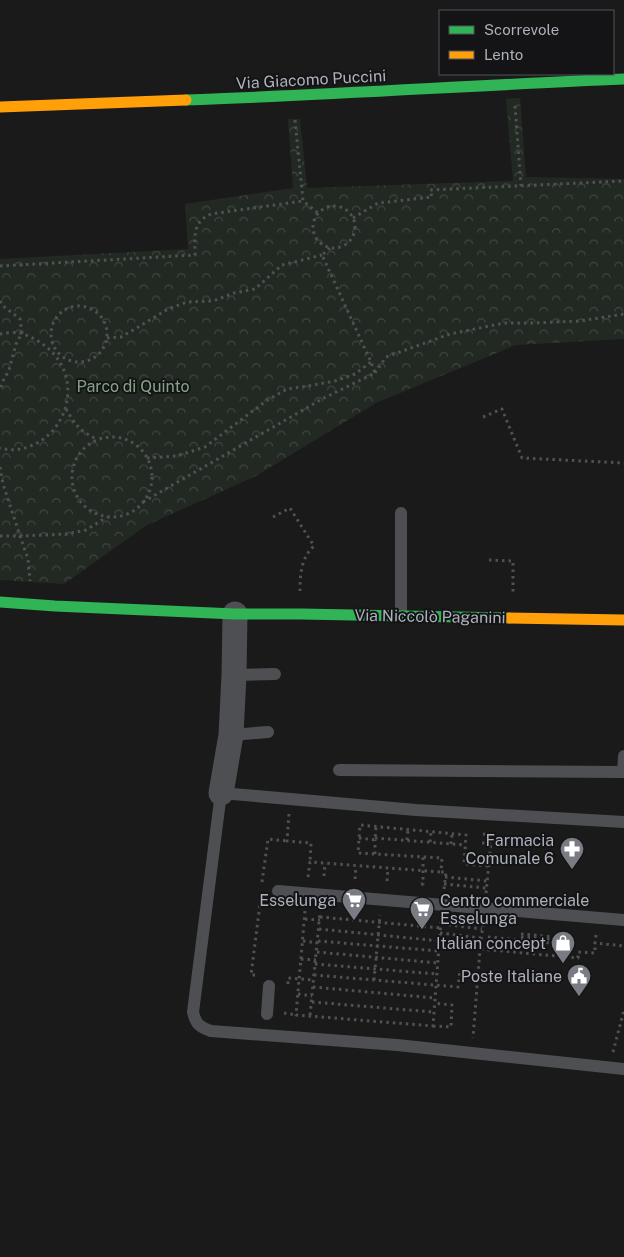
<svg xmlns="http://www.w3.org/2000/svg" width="624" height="1257" viewBox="0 0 624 1257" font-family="'Public Sans',sans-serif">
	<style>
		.forest { fill: url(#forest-crowns) }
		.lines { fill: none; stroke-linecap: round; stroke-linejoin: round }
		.path { stroke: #505154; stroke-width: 3; stroke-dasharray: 2.5 4; stroke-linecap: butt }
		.lane { stroke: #4e4f53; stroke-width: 12 }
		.street { stroke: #4e4f53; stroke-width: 25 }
		.fast { stroke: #30b455; stroke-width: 11 }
		.slow { stroke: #ff9f0a; stroke-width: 11 }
		.labels { text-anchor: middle; stroke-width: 4; stroke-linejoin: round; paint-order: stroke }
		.street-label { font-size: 16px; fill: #acb1ba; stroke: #141416 }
		.park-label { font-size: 16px; fill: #85a385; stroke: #141416 }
		.poi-label { font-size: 16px; fill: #acb1ba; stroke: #141416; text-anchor: end }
	</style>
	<defs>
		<pattern id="forest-crowns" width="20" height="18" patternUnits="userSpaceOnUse" patternTransform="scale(1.25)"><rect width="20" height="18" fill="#222923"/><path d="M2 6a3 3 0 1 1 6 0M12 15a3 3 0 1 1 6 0" fill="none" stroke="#3f4641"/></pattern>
	</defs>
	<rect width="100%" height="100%" fill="#1a1a1a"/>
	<polygon class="forest" points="520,98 526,177 624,179 624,339 516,345 376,403 256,476 147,525 64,584 0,580 0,259 188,249 185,204 293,188 288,119 300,119 307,188 513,181 506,99"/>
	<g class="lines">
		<g class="path">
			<polyline points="515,106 521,186"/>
			<polyline points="295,120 303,201 318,213"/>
			<circle cx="334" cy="227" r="21"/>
			<polyline points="353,218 378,203 432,197 430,190 624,181"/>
			<path d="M0,266l195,-11c0,-18 -3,-33 16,-41l92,-13"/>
			<polyline points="0,301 3,306 20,319 22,333 16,344 9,370 3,381 0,390"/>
			<circle cx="79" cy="334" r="28"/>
			<path d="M0,334c7,-1 16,-3 23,0 14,5 28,14 36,27 19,29 6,70 -26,84 -10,5 -22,6 -33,3"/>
			<polyline points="107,338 121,337 135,329 168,309 187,302 213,301 234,293 255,289 282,265 322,255"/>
			<polyline points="375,373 386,357 450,334 504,323 531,323 580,321 624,314"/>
			<path d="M66,409c10,17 12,20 30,30"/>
			<polyline points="483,417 502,409 522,458 624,463"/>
			<circle cx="112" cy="477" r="40"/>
			<polyline points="147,458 177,456 205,447 266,401 287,389 314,385 335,381 355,374 371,362"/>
			<polyline points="0,467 3,484 20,536 67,534 86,530 107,517"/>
			<polyline points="143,502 322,399 375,373 371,362 322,255 330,248"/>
			<path d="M273,517l17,-9 24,38c-13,12 -14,28 -14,45"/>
			<polyline points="0,536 20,536 28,559 30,581"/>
			<polyline points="489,560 513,561 513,595"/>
			<polyline points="289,814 287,841 311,843 310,862"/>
			<polyline points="483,834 491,835"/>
			<polyline points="359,838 375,840 376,827"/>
			<polyline points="375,838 465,845"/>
			<polyline points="407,840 408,830"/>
			<polyline points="430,842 431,832"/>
			<polyline points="482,843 491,843"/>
			<polyline points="451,844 452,834"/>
			<polyline points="375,854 375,840"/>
			<polyline points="324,876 325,863"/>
			<polyline points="308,877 310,862 441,872"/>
			<polyline points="445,877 487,881"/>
			<polyline points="355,879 356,866"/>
			<polyline points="387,881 388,868"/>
			<polyline points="262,882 268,839 287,841"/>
			<polyline points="421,884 423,884 423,856"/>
			<polyline points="444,884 486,888"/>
			<polyline points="444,889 446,872 441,872 442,858 358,853 360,825 466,835 464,864 489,866"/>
			<polyline points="486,893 492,832"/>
			<polyline points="305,911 296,1015 433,1026 441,920"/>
			<polyline points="320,917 441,928"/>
			<polyline points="305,919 320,920"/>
			<polyline points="442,924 482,929"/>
			<polyline points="483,924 480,949 578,958 578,952 595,953 595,943"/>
			<polyline points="319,929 440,941"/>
			<polyline points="440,933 481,938"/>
			<polyline points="521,934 556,937"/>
			<polyline points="596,935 595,943 624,946"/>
			<polyline points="488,937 562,944"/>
			<polyline points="521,937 566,940"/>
			<polyline points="303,941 318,943"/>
			<polyline points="318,941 439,951"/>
			<polyline points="439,945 480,949 473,1038"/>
			<polyline points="317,952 438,963"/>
			<polyline points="564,957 566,932"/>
			<polyline points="301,959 316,960"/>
			<polyline points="315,964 437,974"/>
			<polyline points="255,975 251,975 261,896"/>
			<polyline points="314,975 458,987 460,970 478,973"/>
			<polyline points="374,980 380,915"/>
			<polyline points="288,984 288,978 314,980"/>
			<polyline points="313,987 435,998"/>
			<polyline points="298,994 312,996"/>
			<polyline points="312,1002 433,1012"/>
			<polyline points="284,1013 296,1015"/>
			<polyline points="310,1015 320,912"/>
			<polyline points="433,1026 451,1027 452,1005 434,1003"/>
			<polyline points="613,1052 624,1010"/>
		</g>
		<g class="lane">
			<polyline points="401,615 401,513"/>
			<polyline points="234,675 275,674"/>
			<polyline points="231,735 268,732"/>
			<polyline points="339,770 623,772 624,756"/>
			<path d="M624,822l-208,-12 -195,-17 -28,219c3,13 7,15 18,19l186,14 227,24"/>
			<polyline points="278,891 624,920"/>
			<polyline points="267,1014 269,986"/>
		</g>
		<polyline class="street" points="221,793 231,735 234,675 235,614"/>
		<g class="fast">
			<path d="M186,100c146,-5 292,-15 438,-21"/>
			<polyline points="0,602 55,606 235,614 301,614 509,618"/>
		</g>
		<g class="slow">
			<polyline points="0,107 186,100"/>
			<polyline points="509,618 624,620"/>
		</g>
	</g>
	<defs>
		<symbol id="pharmacy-pin" viewBox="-11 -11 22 30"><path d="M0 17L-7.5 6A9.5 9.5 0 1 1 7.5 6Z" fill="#797c82" stroke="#141416"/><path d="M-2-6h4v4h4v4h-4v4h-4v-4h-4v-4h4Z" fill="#fff"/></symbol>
		<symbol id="supermarket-pin" viewBox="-11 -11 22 30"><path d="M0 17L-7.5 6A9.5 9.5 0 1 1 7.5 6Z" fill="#797c82" stroke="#141416"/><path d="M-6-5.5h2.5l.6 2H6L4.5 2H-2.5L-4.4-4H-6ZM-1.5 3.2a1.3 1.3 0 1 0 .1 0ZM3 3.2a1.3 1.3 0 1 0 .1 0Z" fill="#fff"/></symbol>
		<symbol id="shop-pin" viewBox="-11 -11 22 30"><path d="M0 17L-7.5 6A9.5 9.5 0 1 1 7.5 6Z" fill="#797c82" stroke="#141416"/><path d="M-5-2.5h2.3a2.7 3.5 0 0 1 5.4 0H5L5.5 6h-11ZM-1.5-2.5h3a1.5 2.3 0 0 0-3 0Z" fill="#fff"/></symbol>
		<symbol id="civic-pin" viewBox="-11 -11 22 30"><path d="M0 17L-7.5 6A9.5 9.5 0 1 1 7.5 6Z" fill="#797c82" stroke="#141416"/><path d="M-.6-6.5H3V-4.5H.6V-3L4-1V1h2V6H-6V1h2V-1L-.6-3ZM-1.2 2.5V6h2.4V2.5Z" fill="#fff"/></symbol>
	</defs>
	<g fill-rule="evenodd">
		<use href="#pharmacy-pin" x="558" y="835" width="28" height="38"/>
		<use href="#supermarket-pin" x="340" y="886" width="28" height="38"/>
		<use href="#supermarket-pin" x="408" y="895" width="28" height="38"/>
		<use href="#shop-pin" x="549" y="929" width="28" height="38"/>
		<use href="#civic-pin" x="565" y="962" width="28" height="38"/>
	</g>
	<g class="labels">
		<g class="street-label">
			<text transform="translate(311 79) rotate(-3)" y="6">Via Giacomo Puccini</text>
			<text transform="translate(430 616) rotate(1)" y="6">Via Niccolò Paganini</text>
		</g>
		<g class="park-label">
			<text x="133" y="392">Parco di Quinto</text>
		</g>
		<g class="poi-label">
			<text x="554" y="846">Farmacia<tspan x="554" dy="18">Comunale 6</tspan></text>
			<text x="336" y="906">Esselunga</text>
			<text x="440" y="906" text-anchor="start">Centro commerciale<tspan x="440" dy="18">Esselunga</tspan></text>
			<text x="546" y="949">Italian concept</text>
			<text x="562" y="982">Poste Italiane</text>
		</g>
	</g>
	<rect x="439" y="10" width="175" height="65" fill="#141416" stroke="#515358"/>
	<rect x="449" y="26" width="25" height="8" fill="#30b455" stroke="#515358"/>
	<text x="484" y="35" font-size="15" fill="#acb1ba">Scorrevole</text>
	<rect x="449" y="51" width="25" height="8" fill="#ff9f0a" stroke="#515358"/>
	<text x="484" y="60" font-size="15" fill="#acb1ba">Lento</text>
</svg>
